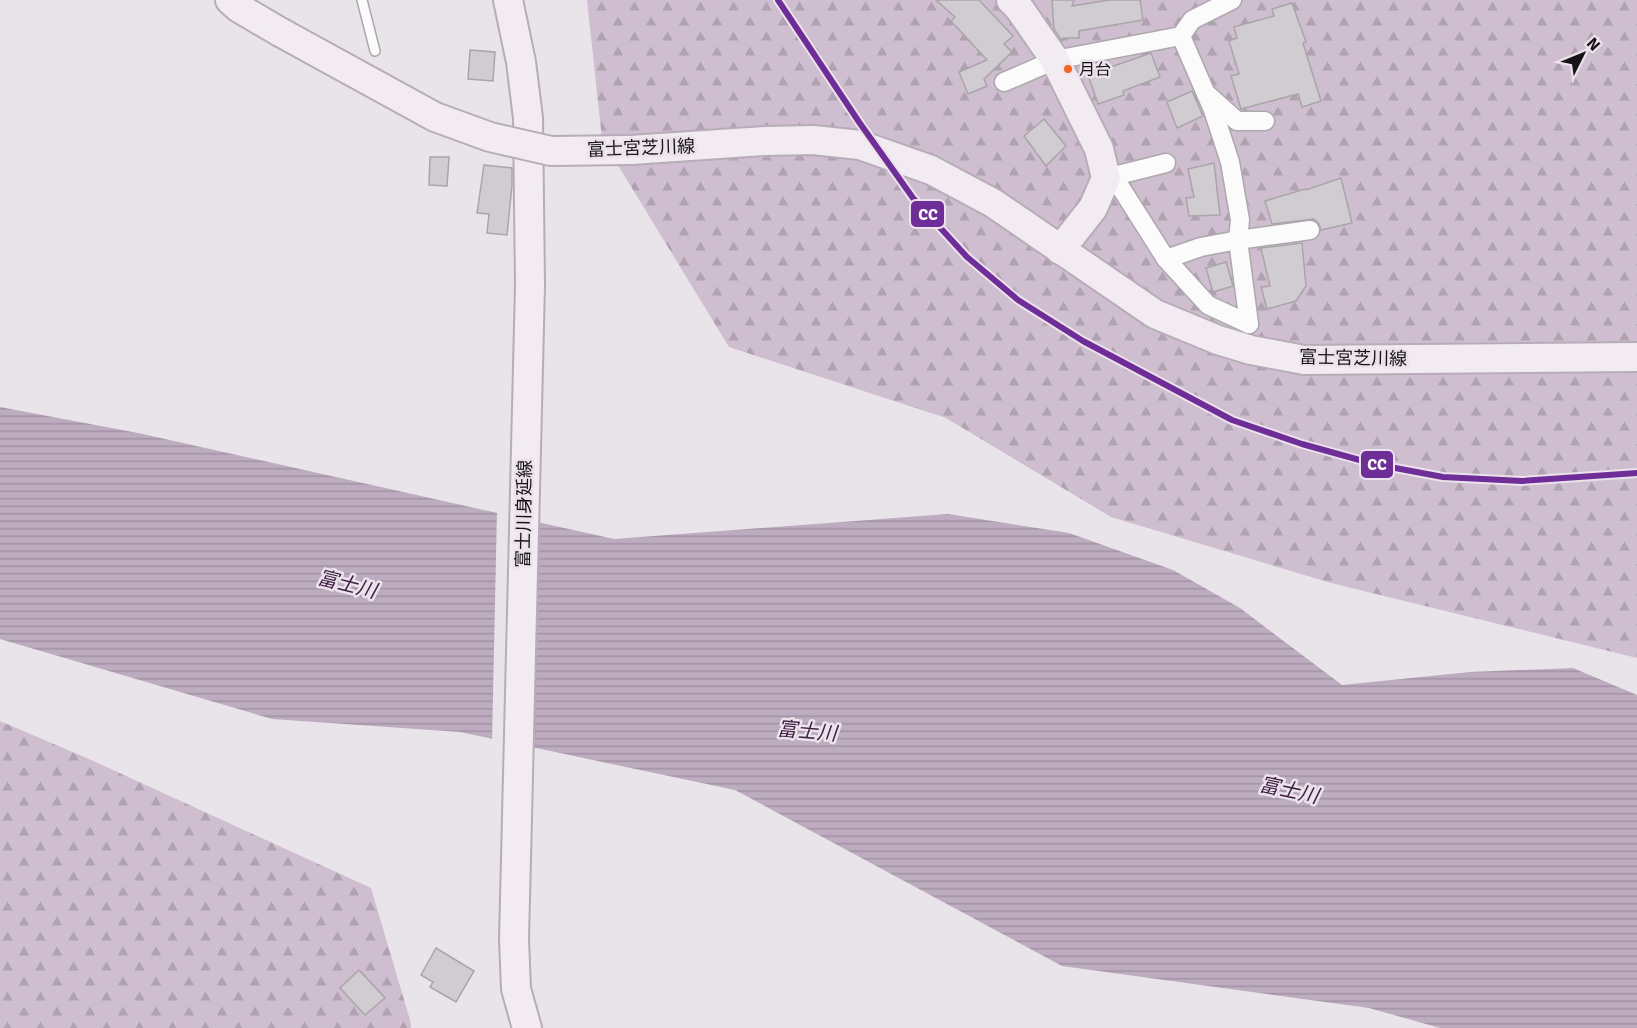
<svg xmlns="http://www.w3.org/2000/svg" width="1637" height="1028" viewBox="0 0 1637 1028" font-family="Signika,'Noto Sans JP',sans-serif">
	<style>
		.forest { fill: url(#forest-firs) }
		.water { fill: url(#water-rules) }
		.pier { fill: #e9e4e9 }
		.building { fill: #d0ccd1; stroke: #a9a5a9; stroke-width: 1.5 }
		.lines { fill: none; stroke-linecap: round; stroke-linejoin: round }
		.lane-casing { stroke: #aca8ac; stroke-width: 12 }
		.street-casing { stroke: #aca8ac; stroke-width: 21 }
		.primary-casing { stroke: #b7acb8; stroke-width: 32 }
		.lane { stroke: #fcfbfc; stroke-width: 9 }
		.street { stroke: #fcfbfc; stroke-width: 18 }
		.primary { stroke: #f2ecf2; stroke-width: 28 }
		.primary-bridge-casing { stroke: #b7acb8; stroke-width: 32; stroke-linecap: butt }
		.primary-bridge { stroke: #f2ecf2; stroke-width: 28 }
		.rail-1-casing { stroke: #ebe2eb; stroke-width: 10 }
		.rail-1 { stroke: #6f2d98; stroke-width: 6 }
		.bus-dot { fill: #f26522; stroke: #ebe2eb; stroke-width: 2 }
		.labels { text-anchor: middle; stroke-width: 5; stroke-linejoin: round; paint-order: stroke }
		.bus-label { font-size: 16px; fill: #161316; stroke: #ebe2eb; text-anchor: start }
		.street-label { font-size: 18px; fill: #161316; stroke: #ebe2eb }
		.water-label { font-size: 20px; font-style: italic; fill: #3e1c42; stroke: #ebe2eb }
		.line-badge { stroke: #ebe2eb; stroke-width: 2 }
		.badge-label { font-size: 16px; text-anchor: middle; font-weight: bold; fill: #fff }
	</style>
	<defs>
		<pattern id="forest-firs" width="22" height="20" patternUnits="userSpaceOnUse" patternTransform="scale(1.5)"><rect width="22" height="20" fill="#cebecf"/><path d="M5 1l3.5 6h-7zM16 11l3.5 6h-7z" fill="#b0a2b1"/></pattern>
		<pattern id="water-rules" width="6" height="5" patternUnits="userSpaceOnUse" patternTransform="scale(1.5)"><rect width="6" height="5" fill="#bdabbf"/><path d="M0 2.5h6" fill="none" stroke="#a292a3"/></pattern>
	</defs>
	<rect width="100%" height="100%" fill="#e9e4e9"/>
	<g class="forest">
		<polygon points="587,0 1637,0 1637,658 1331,583 1111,517 946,418 729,347 602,139"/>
		<polygon points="0,721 89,759 371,888 410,1020 411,1028 0,1028"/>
	</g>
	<polygon class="water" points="0,407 138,433 614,539 948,514 1069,533 1173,570 1240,608 1342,685 1470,672 1573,668 1637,695 1637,1028 1440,1028 1369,1008 1062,966 735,790 460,732 272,719 0,639"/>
	<polygon class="pier" points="497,510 538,519 531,750 492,742"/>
	<g class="building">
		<polygon points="936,0 979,0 1013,36 1004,44 1012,52 984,79 987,86 968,94 959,72 987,60 951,21 955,17"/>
		<polygon points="1052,0 1074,0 1072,6 1109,0 1140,0 1143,20 1079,31 1079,38 1063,38 1062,41 1054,29"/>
		<polygon points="1292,3 1306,42 1303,43 1321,101 1302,107 1298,94 1241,109 1231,76 1239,74 1229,41 1237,38 1234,27 1274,16 1272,9"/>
		<polygon points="470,50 495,52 493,81 468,79"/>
		<polygon points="1151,53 1160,77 1123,91 1124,95 1098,104 1088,75"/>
		<polygon points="1192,91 1203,116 1177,128 1167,102"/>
		<polygon points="1044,119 1066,146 1046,166 1024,136"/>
		<polygon points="430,157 449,157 447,186 429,185"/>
		<polygon points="1214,163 1220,215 1189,216 1186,198 1194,197 1188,169"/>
		<polygon points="484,165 512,168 512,185 507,235 487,233 489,214 477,213"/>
		<polygon points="1341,178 1352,223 1321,230 1319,224 1314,219 1272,224 1265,201 1305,189 1306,190"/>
		<polygon points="1302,243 1306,286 1296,301 1267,309 1261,287 1270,286 1261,248"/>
		<polygon points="1226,262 1233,286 1213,292 1206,268"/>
		<polygon points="436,948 474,971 456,1002 430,987 433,982 421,975"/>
		<polygon points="359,970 385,998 365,1015 340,988"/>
	</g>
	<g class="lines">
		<defs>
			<polyline id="lane" points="362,0 375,51"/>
			<g id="street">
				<polyline points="1181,36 1192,20 1232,0"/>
				<polyline points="1004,82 1055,60 1181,36 1213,110 1230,162 1240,220 1238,240 1249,324"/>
				<polyline points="1208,95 1237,121 1265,121"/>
				<polyline points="1106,178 1121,188 1166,259 1208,305 1249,324"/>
				<polyline points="1106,178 1166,163"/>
				<polyline points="1166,259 1201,247 1238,240 1310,230"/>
			</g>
			<g id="primary">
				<polyline points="230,0 239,8 280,32"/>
				<polyline points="508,0 521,62 528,118 530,285 514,939 516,989 527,1028"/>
				<polyline points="1011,0 1019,8 1055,60 1099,149 1106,178 1093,208 1060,250"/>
				<polyline points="631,150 765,141 813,140 860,145 931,170 993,203 1155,314 1218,340 1251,350 1304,360 1637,357"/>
			</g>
		</defs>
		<use href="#lane" class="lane-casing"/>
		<use href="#street" class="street-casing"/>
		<use href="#primary" class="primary-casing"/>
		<use href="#lane" class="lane"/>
		<use href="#street" class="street"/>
		<use href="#primary" class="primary"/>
		<defs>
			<polyline id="primary-bridge" points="280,32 435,117 490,137 551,151 631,150"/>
		</defs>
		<use href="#primary-bridge" class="primary-bridge-casing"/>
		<use href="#primary-bridge" class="primary-bridge"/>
		<defs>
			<polyline id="rail-1" points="778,0 859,122 913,198 967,257 1018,300 1083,341 1232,420 1302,444 1374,464 1443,477 1522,481 1637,473"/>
		</defs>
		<use href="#rail-1" class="rail-1-casing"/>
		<use href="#rail-1" class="rail-1"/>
	</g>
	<circle class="bus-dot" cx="1068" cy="69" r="5"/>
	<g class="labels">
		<g class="bus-label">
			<text x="1079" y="75">月台</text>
		</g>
		<g class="street-label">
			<text transform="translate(641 148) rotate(-2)" y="6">富士宮芝川線</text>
			<text transform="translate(1353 358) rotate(1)" y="6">富士宮芝川線</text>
			<text transform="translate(524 514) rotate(-89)" y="6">富士川身延線</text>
		</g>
		<g class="water-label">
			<text transform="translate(347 584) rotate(14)" y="7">富士川</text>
			<text transform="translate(807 731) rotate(5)" y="7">富士川</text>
			<text transform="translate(1289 790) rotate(12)" y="7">富士川</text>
		</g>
	</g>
	<g class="line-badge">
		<rect x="910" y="200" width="35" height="28" rx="6" fill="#6f2d98"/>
		<rect x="1360" y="450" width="34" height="29" rx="6" fill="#6f2d98"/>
	</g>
	<g class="badge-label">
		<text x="928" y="220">CC</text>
		<text x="1377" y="470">CC</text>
	</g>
	<g transform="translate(1583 54) rotate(47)" stroke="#ebe2eb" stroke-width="4.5" paint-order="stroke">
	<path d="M0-4.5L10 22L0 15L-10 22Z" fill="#161316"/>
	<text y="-9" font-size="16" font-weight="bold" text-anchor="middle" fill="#161316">N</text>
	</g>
</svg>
